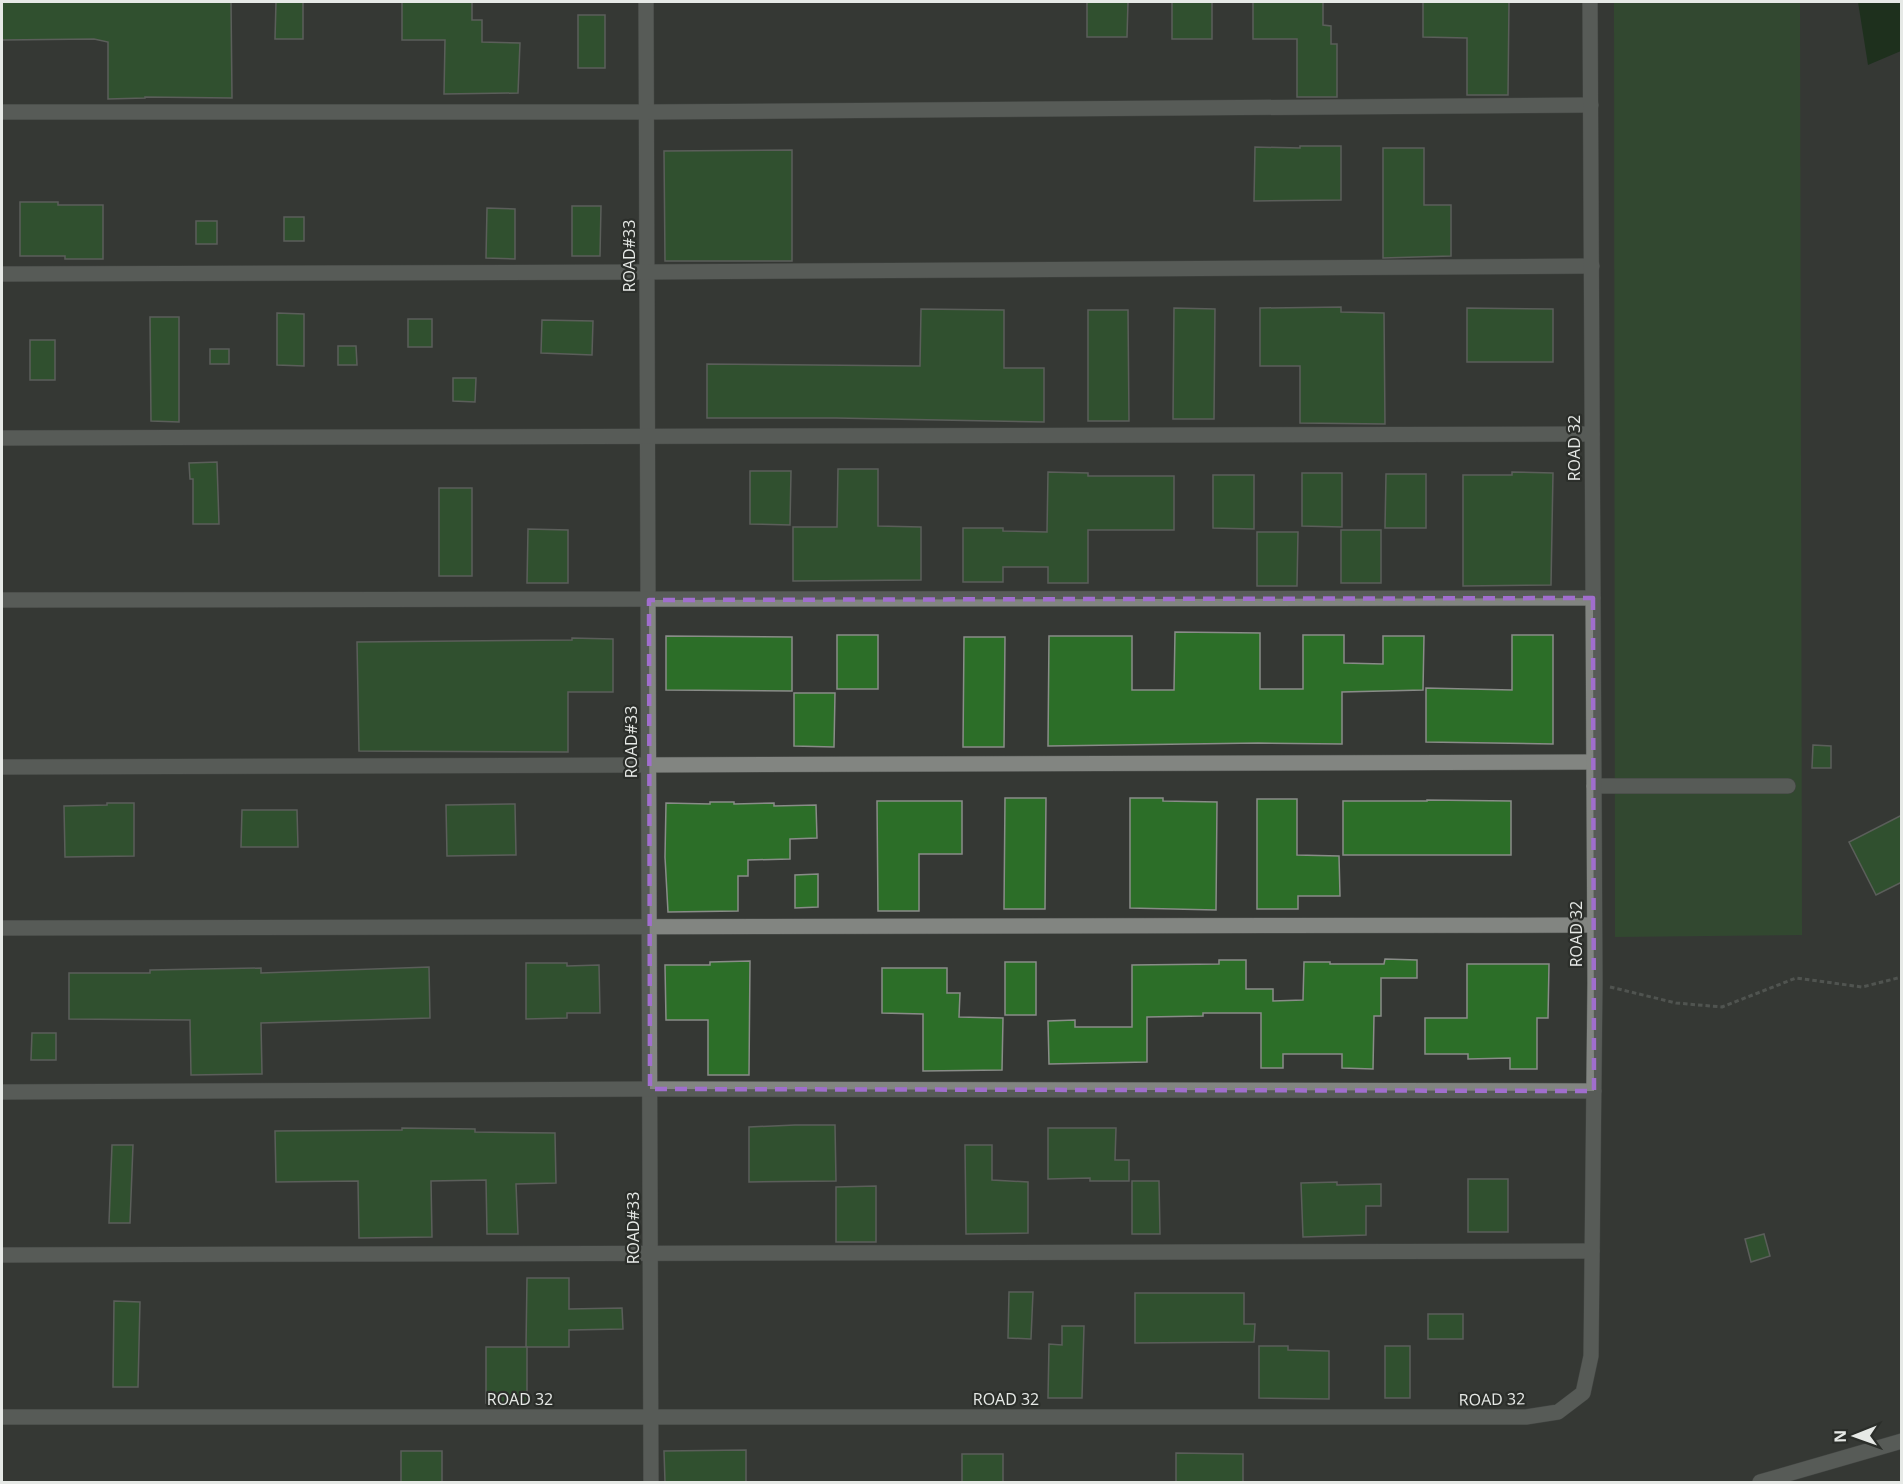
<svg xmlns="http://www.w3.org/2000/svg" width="1903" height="1484" viewBox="0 0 1903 1484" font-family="'Open Sans',sans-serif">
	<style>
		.green { fill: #305b2c }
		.water { fill: #032602 }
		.building { fill: #2c6e28; stroke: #898c88; stroke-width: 1.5 }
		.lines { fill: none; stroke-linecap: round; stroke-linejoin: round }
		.minor-casing { stroke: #515451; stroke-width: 16 }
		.path { stroke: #727571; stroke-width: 3; stroke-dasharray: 4.5 3; stroke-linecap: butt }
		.minor { stroke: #828581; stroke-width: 15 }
		.marked { fill: none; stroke: #a06ecd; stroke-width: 4.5; stroke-dasharray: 12 8; stroke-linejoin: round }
		.labels { text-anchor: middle; stroke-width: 4.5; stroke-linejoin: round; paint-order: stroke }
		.street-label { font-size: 16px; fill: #e6e9e6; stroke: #2b2e2a }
	</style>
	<rect width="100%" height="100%" fill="#353834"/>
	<polygon class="green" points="1614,2 1800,2 1802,935 1615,937"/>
	<polygon class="water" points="1858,2 1901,2 1901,51 1868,65"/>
	<g class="building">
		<polygon points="2,2 231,2 232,98 145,97 145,98 108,99 108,42 94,39 2,40"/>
		<polygon points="276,2 303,2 303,39 275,39"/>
		<polygon points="402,2 472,2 472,20 482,20 482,42 520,43 518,93 444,94 445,40 402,40"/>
		<polygon points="1087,2 1128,2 1127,37 1087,37"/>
		<rect x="1172" y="2" width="40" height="37"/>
		<polygon points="1253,2 1323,2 1323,25 1331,26 1331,44 1337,44 1337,97 1297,97 1297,39 1253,39"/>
		<polygon points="1423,2 1509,2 1508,95 1467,95 1467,38 1423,37"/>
		<rect x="578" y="15" width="27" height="53"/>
		<polygon points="1300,146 1341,146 1341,200 1254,201 1255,147 1300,148"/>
		<polygon points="1383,148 1424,148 1424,205 1451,205 1451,256 1383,258"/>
		<polygon points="792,150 792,261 665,261 664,151"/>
		<polygon points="20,202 58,202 58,205 103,205 103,259 65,259 65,256 20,256"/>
		<polygon points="572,206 601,206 600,256 572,256"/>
		<polygon points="487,208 515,209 515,259 486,258"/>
		<rect x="284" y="217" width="20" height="24"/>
		<rect x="196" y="221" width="21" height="23"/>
		<polygon points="1341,307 1341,312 1384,313 1385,424 1300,423 1300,366 1260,366 1260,308"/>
		<polygon points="1174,308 1215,309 1214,419 1173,419"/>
		<polygon points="1467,308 1553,309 1553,362 1467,362"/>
		<polygon points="921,309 1004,310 1004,368 1044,368 1044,422 836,418 707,418 707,364 920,366"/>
		<polygon points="1088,310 1128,310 1129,421 1088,421"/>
		<polygon points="277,313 304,314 304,366 277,365"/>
		<polygon points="150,317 179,317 179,422 151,421"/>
		<rect x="408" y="319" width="24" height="28"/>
		<polygon points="542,320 593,321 592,355 541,353"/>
		<rect x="30" y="340" width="25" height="40"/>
		<polygon points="338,346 356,346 357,365 338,365"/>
		<rect x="210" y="349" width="19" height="15"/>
		<polygon points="453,378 476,378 475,402 453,401"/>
		<polygon points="217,462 219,524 193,524 193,479 190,479 189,463"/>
		<polygon points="838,469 878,469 878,526 921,527 921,580 793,581 793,527 837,527"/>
		<polygon points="750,471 791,471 790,525 750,524"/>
		<polygon points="1048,472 1088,473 1088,476 1174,476 1174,530 1088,530 1088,583 1048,583 1048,567 1003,567 1003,582 963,582 963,528 1003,528 1003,531 1047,532"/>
		<polygon points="1512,472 1553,473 1551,585 1463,586 1463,475 1512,475"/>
		<polygon points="1302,473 1342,473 1342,527 1302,526"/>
		<polygon points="1386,474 1426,474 1426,528 1385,528"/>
		<polygon points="1213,475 1254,475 1254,529 1213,528"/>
		<rect x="439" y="488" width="33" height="88"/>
		<polygon points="528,529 568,530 568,583 527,583"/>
		<rect x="1341" y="530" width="40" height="53"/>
		<polygon points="1257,532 1298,532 1297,586 1257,586"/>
		<polygon points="1175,632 1260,633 1260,689 1303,689 1303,635 1344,635 1344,663 1383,664 1383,636 1424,636 1423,690 1342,692 1342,744 1258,743 1048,746 1049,636 1132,636 1132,690 1174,690"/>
		<rect x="837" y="635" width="41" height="54"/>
		<polygon points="1512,635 1553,635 1553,744 1426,742 1426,688 1512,690"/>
		<polygon points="666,636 792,637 792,691 666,690"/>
		<polygon points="964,637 1005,637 1004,747 963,747"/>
		<polygon points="572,638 613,639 613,692 568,692 568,752 359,751 357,642 572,640"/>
		<polygon points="794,693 835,693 834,747 794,746"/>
		<polygon points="1813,745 1831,746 1831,768 1812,768"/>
		<polygon points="1005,798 1046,798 1045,909 1004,909"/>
		<polygon points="1130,798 1163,798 1163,801 1217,802 1216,910 1130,908"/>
		<polygon points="1257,799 1297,799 1297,855 1339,856 1340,896 1298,896 1298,909 1257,909"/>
		<polygon points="1427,800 1511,801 1511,855 1343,855 1343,801 1427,801"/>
		<polygon points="877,801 962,801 962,854 919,854 919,911 878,911"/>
		<polygon points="710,802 734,802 734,804 774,803 774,806 816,805 817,838 790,839 790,859 748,860 748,876 738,876 738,911 668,912 665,857 666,803 710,804"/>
		<polygon points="107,803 134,803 134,856 65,857 64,806 107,805"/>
		<polygon points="515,804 516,855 447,856 446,805"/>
		<polygon points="242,810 297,810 298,847 241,847"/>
		<polygon points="1902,815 1902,882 1876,895 1849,842"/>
		<polygon points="818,874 818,907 795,908 795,875"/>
		<polygon points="1385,959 1417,960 1417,978 1381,978 1381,1016 1374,1016 1373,1069 1342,1068 1342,1054 1283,1054 1283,1068 1261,1068 1261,1013 1203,1013 1203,1016 1147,1017 1147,1062 1049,1064 1048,1021 1075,1020 1075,1027 1132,1027 1132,965 1219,964 1219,960 1246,960 1246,989 1273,989 1273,1001 1303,1000 1304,962 1330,962 1330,964 1384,964"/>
		<polygon points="750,961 749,1075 708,1075 708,1020 666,1020 665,965 710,965 710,962"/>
		<rect x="1005" y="962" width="31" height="53"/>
		<polygon points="526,963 567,963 567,966 599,965 600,1013 567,1013 567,1018 526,1019"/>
		<polygon points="1467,964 1549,964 1548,1018 1537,1018 1537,1069 1510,1069 1510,1058 1468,1059 1468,1054 1425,1054 1425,1018 1467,1018"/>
		<polygon points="429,967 430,1018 261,1023 262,1074 191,1075 190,1020 69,1019 69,973 150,973 150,970 261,968 261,973"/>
		<polygon points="882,968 947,968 947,993 960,993 959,1017 1003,1018 1002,1070 923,1071 923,1014 882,1013"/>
		<polygon points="32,1033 56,1033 56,1060 31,1060"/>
		<polygon points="795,1125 835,1125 836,1181 749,1182 749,1127"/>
		<polygon points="402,1128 475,1129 475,1132 555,1133 556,1183 516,1184 518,1234 487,1234 486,1180 431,1181 432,1237 359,1238 358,1181 276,1182 275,1131 402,1130"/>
		<polygon points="1048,1128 1116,1128 1115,1160 1129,1160 1129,1181 1090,1181 1090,1178 1048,1179"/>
		<polygon points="112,1145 133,1145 130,1223 109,1223"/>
		<polygon points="965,1145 992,1145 992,1180 1028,1182 1028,1233 966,1234"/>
		<rect x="1468" y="1179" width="40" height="53"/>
		<polygon points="1132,1181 1159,1181 1160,1234 1132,1234"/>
		<polygon points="1337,1182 1337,1185 1381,1184 1381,1206 1366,1206 1366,1235 1303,1237 1301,1183"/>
		<polygon points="876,1186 876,1242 836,1242 836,1187"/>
		<polygon points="1764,1234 1770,1256 1751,1262 1745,1239"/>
		<polygon points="527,1278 569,1278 569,1309 622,1308 623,1329 569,1330 569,1347 526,1347"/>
		<polygon points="1009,1292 1033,1292 1031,1339 1008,1338"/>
		<polygon points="1135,1293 1244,1293 1244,1324 1255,1324 1254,1342 1135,1343"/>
		<polygon points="114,1301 140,1302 138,1387 113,1387"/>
		<rect x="1428" y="1314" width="35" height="25"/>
		<polygon points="1062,1326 1084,1326 1082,1398 1048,1398 1049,1344 1062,1345"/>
		<polygon points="1259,1346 1288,1346 1288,1350 1329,1351 1329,1399 1259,1398"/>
		<rect x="1385" y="1346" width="25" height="52"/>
		<rect x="486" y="1347" width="41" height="56"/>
		<polygon points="746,1450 746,1482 665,1482 664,1451"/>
		<rect x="401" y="1451" width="41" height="31"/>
		<polygon points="1176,1453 1243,1454 1243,1482 1176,1482"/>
		<rect x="962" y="1454" width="41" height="28"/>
	</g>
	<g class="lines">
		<defs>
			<g id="minor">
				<polyline points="646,2 651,1482"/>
				<polyline points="2,112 647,112 1591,105"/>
				<polyline points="2,274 647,272 1592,266"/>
				<polyline points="2,438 1592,434"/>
				<polyline points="2,600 1593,598"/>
				<polyline points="2,767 1593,762"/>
				<polyline points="1594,786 1788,786"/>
				<polyline points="2,928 1594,925"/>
				<polyline points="2,1092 650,1089 1594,1091"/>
				<polyline points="2,1255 1592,1251"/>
				<polyline points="2,1417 1526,1417 1558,1412 1583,1393 1591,1356 1595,983 1590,2"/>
				<polyline points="1760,1482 1902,1441"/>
			</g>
		</defs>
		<use href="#minor" class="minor-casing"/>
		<polyline class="path" points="1610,987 1676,1003 1722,1007 1796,978 1862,987 1902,977"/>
		<use href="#minor" class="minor"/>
	</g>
	<path d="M0 0H1903V1484H0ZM1593,598l1,493 -944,-2 -1,-489z" fill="#353834" fill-opacity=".55" fill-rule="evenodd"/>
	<path class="marked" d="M1593,598l1,493 -944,-2 -1,-489z"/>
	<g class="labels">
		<g class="street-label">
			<text transform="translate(629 256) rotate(-90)" y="6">ROAD#33</text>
			<text transform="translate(1574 448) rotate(-90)" y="6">ROAD 32</text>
			<text transform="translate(631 742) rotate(-90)" y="6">ROAD#33</text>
			<text transform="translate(1576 934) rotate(-90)" y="6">ROAD 32</text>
			<text transform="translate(633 1228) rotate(-90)" y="6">ROAD#33</text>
			<text x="520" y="1405">ROAD 32</text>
			<text x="1006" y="1405">ROAD 32</text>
			<text transform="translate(1492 1399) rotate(-1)" y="6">ROAD 32</text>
		</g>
	</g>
	<rect width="1903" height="1484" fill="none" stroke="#e6e9e6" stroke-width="6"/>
	<g transform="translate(1855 1436) rotate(269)" stroke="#2b2e2a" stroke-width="4.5" paint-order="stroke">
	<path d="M0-4.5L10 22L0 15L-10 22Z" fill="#e6e9e6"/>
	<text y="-9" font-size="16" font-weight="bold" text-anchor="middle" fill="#e6e9e6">N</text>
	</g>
</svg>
